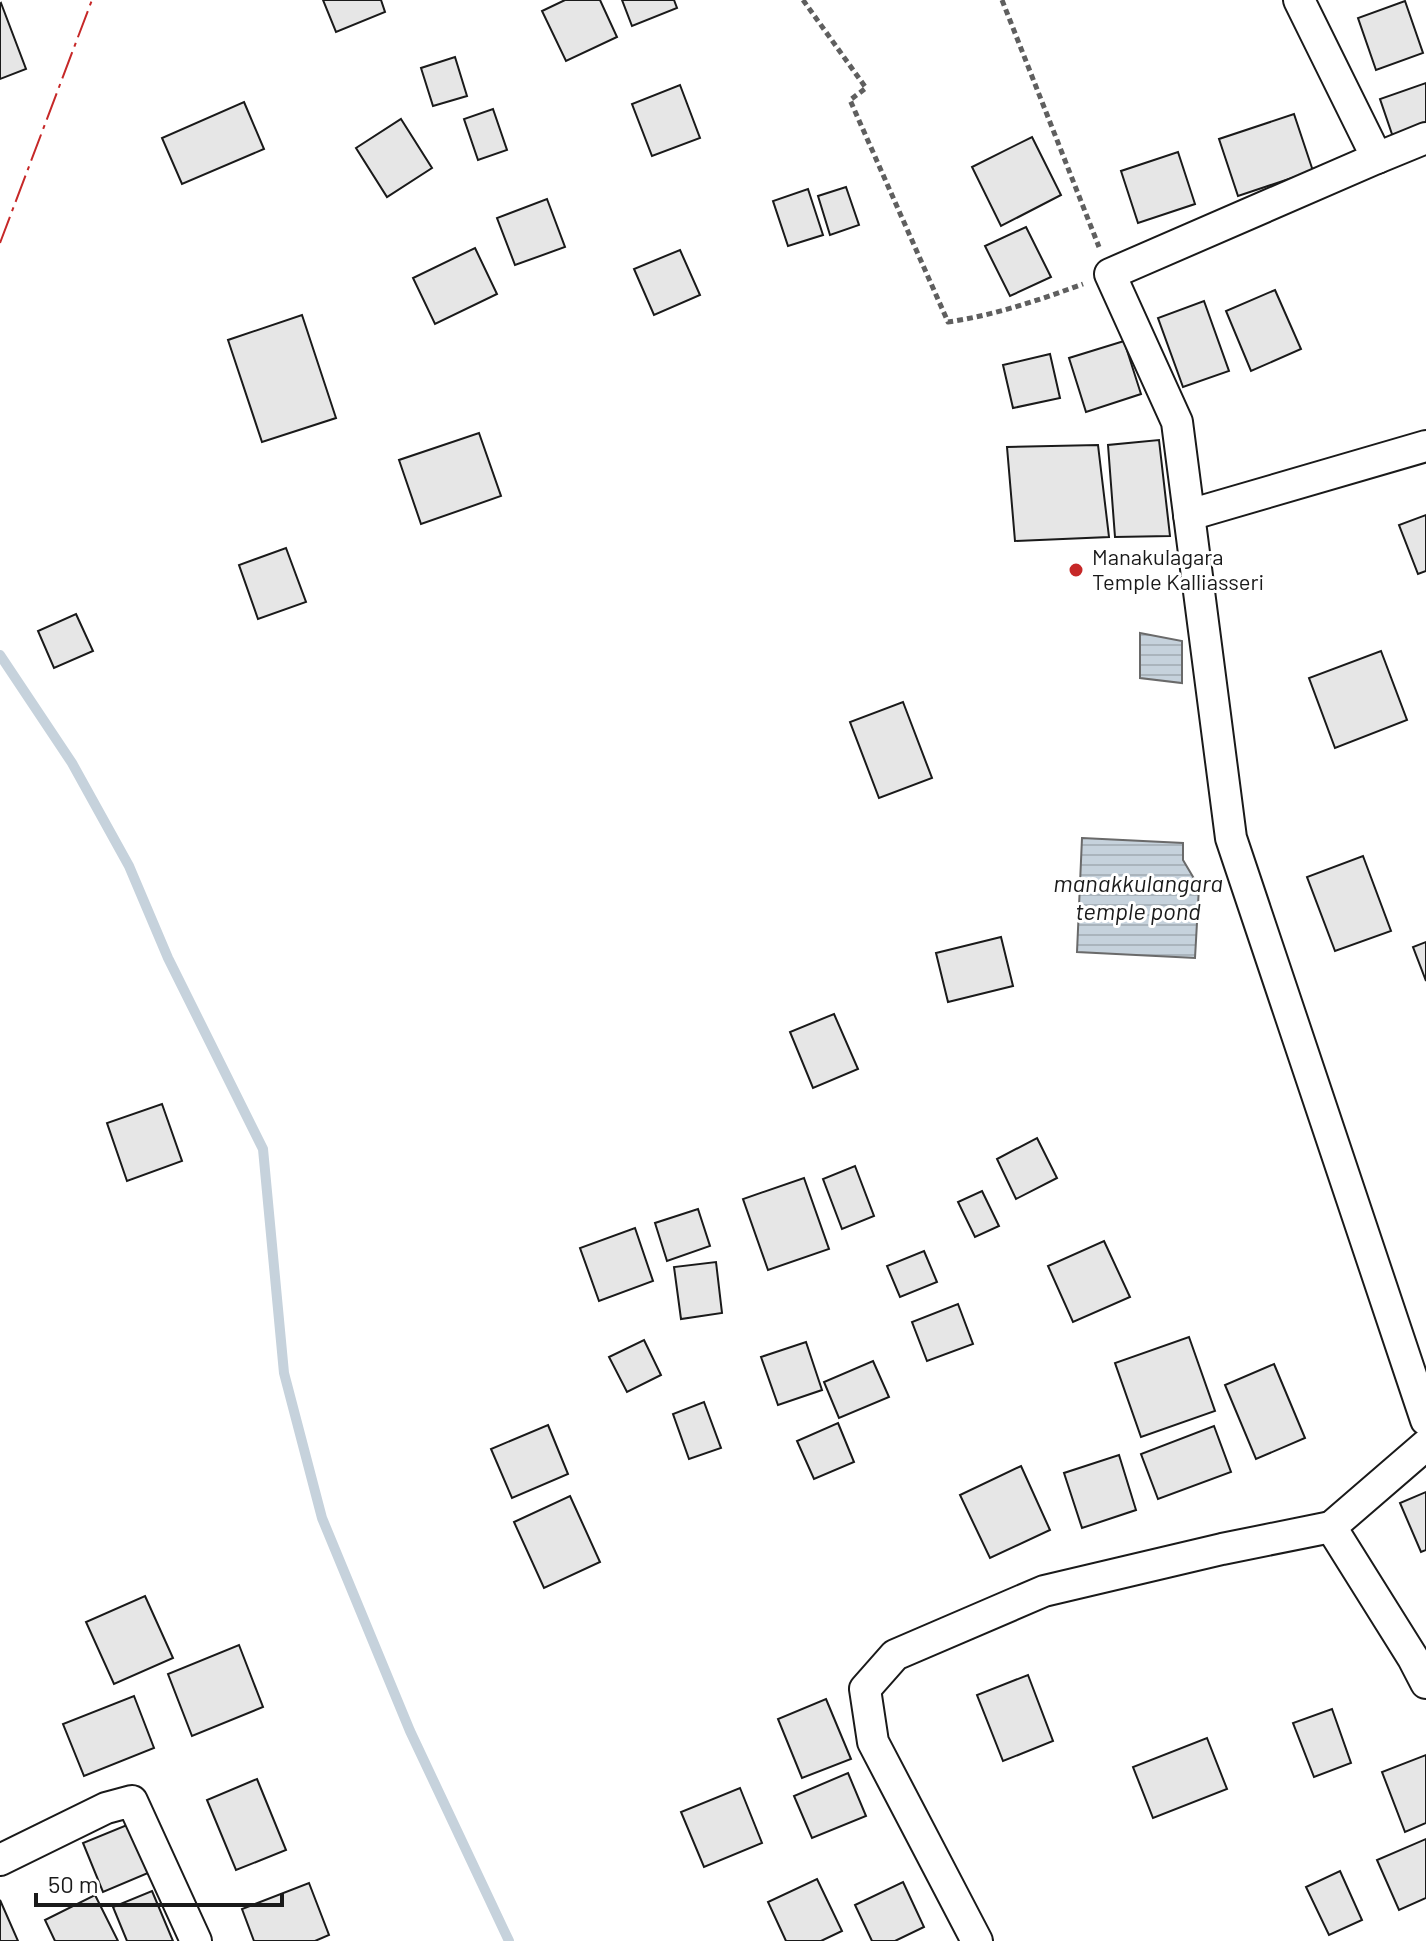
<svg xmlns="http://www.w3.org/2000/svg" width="1426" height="1941" viewBox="0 0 1426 1941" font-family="Barlow,sans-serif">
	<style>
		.water { fill: url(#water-rules); stroke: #6a6a6a; stroke-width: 2 }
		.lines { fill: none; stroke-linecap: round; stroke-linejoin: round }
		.stream { stroke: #c6d2dc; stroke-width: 10 }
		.building { fill: #e6e6e6; stroke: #1a1a1a; stroke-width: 2 }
		.minor-casing { stroke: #1a1a1a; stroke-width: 34 }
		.path { stroke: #5f5f5f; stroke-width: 5; stroke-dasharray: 6 4; stroke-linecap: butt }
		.minor { stroke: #fff; stroke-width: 30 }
		.power { stroke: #c62828; stroke-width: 2; stroke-dasharray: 28 6 4 6; stroke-linecap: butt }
		.poi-dot { fill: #c62828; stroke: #fff; stroke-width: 3 }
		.labels { text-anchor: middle; stroke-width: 6; stroke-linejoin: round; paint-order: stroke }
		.poi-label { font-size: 22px; fill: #1a1a1a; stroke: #fff; text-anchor: start }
		.water-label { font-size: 24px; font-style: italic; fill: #1a1a1a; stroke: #fff }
	</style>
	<defs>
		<pattern id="water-rules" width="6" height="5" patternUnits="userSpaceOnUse" patternTransform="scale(2)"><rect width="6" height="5" fill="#c6d2dc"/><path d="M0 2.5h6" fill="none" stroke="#aab4bc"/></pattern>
	</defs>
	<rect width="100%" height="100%" fill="#fff"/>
	<g class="water">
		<polygon points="1140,633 1182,641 1182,683 1140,678"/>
		<polygon points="1082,838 1183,843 1183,860 1199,887 1195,958 1077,952"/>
	</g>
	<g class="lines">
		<polyline class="stream" points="0,655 72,763 129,866 168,958 263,1149 284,1373 322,1518 410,1731 509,1941"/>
	</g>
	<g class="building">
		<polygon points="323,0 381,0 385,12 336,32"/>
		<polygon points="565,0 600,0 617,37 566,61 542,11"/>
		<polygon points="622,0 674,0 677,8 632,26"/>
		<polygon points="1405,1 1423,53 1376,70 1358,18"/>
		<polygon points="1,3 26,69 0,79 0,4"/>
		<polygon points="455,57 467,96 433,106 421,68"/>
		<polygon points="1426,83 1426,129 1394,140 1380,99"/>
		<polygon points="680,85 700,138 652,156 632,104"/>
		<polygon points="244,102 264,149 182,184 162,138"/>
		<polygon points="493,109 507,150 478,160 464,119"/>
		<polygon points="1294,114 1313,171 1238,196 1219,139"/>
		<polygon points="401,119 432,168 387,197 356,148"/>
		<polygon points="1032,137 1061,195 1001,226 972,167"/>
		<polygon points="1178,152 1195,204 1138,223 1121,171"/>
		<polygon points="846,187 859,225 830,235 818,196"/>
		<polygon points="808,189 823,235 788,246 773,201"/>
		<polygon points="547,199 565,247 515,265 497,218"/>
		<polygon points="1026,227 1051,277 1010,296 985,246"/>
		<polygon points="475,248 497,294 435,324 413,278"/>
		<polygon points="680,250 700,295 654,315 634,269"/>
		<polygon points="1275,290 1301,349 1251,371 1226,311"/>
		<polygon points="1204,301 1229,371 1183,387 1158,318"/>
		<polygon points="302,315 336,418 262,442 228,340"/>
		<polygon points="1124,341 1141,394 1086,412 1069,358"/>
		<polygon points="1050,354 1060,398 1013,408 1003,365"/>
		<polygon points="479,433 501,496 421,524 399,460"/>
		<polygon points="1159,440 1170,536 1115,537 1108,445"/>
		<polygon points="1098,445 1109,537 1015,541 1007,447"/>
		<polygon points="1426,515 1426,571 1418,574 1399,525"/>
		<polygon points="286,548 306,602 258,619 239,565"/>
		<polygon points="76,614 93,651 54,668 38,631"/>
		<polygon points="1381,651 1407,720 1335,748 1309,678"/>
		<polygon points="903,702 932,778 879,798 850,722"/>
		<polygon points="1363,856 1391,931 1335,951 1307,877"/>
		<polygon points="1001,937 1013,986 948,1002 936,953"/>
		<polygon points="1426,942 1426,981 1413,947"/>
		<polygon points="834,1014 858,1069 813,1088 790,1032"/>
		<polygon points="162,1104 182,1161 127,1181 107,1123"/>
		<polygon points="1037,1138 1057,1178 1016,1199 997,1159"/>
		<polygon points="855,1166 874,1216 842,1229 823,1179"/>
		<polygon points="804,1178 829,1249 768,1270 743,1199"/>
		<polygon points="982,1191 999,1226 975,1237 958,1202"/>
		<polygon points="698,1209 710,1246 667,1261 655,1223"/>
		<polygon points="635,1228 653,1281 599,1301 580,1248"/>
		<polygon points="1104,1241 1130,1297 1073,1322 1048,1266"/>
		<polygon points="924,1251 937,1282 900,1297 887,1266"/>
		<polygon points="716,1262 722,1313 681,1319 674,1267"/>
		<polygon points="958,1304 973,1344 927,1361 912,1322"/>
		<polygon points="1189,1337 1215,1411 1141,1437 1115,1363"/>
		<polygon points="644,1340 661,1375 627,1392 609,1357"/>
		<polygon points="806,1342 822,1390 778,1405 761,1357"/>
		<polygon points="873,1361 889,1397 839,1418 824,1382"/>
		<polygon points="1274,1364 1305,1438 1256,1459 1225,1385"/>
		<polygon points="704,1402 721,1448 689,1459 673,1414"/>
		<polygon points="838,1423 854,1462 814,1479 797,1441"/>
		<polygon points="548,1425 568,1474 512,1498 491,1449"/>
		<polygon points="1214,1426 1231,1472 1158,1499 1141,1454"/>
		<polygon points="1119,1455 1136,1510 1082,1528 1064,1473"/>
		<polygon points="1021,1466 1050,1530 990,1558 960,1495"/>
		<polygon points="1426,1492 1426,1550 1421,1552 1400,1503"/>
		<polygon points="570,1496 600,1562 544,1588 514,1522"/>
		<polygon points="145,1596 173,1658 114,1684 86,1622"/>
		<polygon points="239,1645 263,1707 192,1736 168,1674"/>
		<polygon points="1028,1675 1053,1741 1003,1761 977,1695"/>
		<polygon points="134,1696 154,1748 84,1776 63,1724"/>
		<polygon points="826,1699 851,1759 802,1778 778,1719"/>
		<polygon points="1332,1709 1351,1763 1314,1777 1293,1723"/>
		<polygon points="1207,1738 1227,1789 1153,1818 1133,1767"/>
		<polygon points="1426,1755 1426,1823 1405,1832 1382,1772"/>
		<polygon points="848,1773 866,1816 812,1838 794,1796"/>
		<polygon points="257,1779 286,1850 236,1870 207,1800"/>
		<polygon points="740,1788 762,1843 704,1867 681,1812"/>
		<polygon points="127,1825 148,1873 103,1892 83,1843"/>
		<polygon points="1426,1839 1426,1898 1399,1910 1377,1860"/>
		<polygon points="1340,1871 1362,1920 1329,1935 1306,1887"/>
		<polygon points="817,1879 842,1931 821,1941 786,1941 768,1902"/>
		<polygon points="903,1882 924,1927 895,1941 872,1941 855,1905"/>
		<polygon points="309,1883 329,1935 315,1941 254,1941 242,1909"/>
		<polygon points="152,1891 173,1941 127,1941 113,1907"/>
		<polygon points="95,1895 118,1941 55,1941 45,1920"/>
		<polygon points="0,1900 18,1941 0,1941"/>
	</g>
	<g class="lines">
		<defs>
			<g id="minor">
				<polyline points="1299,0 1377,158 1110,274 1177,422 1231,838 1426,1420"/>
				<polyline points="1377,158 1426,138"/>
				<polyline points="1189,515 1426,446"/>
				<polyline points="1426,1445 1331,1527 1413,1658 1426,1683"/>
				<polyline points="0,1860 106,1808 132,1801 196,1941"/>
				<polyline points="977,1941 873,1742 865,1689 895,1655 1044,1591 1222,1549 1331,1527"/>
			</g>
		</defs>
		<use href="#minor" class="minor-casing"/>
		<g class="path">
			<path d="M803,0l63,88 -16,12 98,222c48,-7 91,-22 135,-38"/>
			<polyline points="1002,0 1099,247"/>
		</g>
		<use href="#minor" class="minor"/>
		<polyline class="power" points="0,243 92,0"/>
	</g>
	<circle class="poi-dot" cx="1076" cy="570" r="8"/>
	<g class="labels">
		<g class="poi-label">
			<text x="1092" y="565">Manakulagara<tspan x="1092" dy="25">Temple Kalliasseri</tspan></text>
		</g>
		<g class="water-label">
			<text x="1138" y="892">manakkulangara<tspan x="1138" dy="28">temple pond</tspan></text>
		</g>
	</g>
	<path d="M36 1893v12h246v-12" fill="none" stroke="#1a1a1a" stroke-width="4"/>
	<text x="48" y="1893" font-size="24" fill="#1a1a1a" stroke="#ffffff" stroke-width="6" paint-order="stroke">50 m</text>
</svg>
